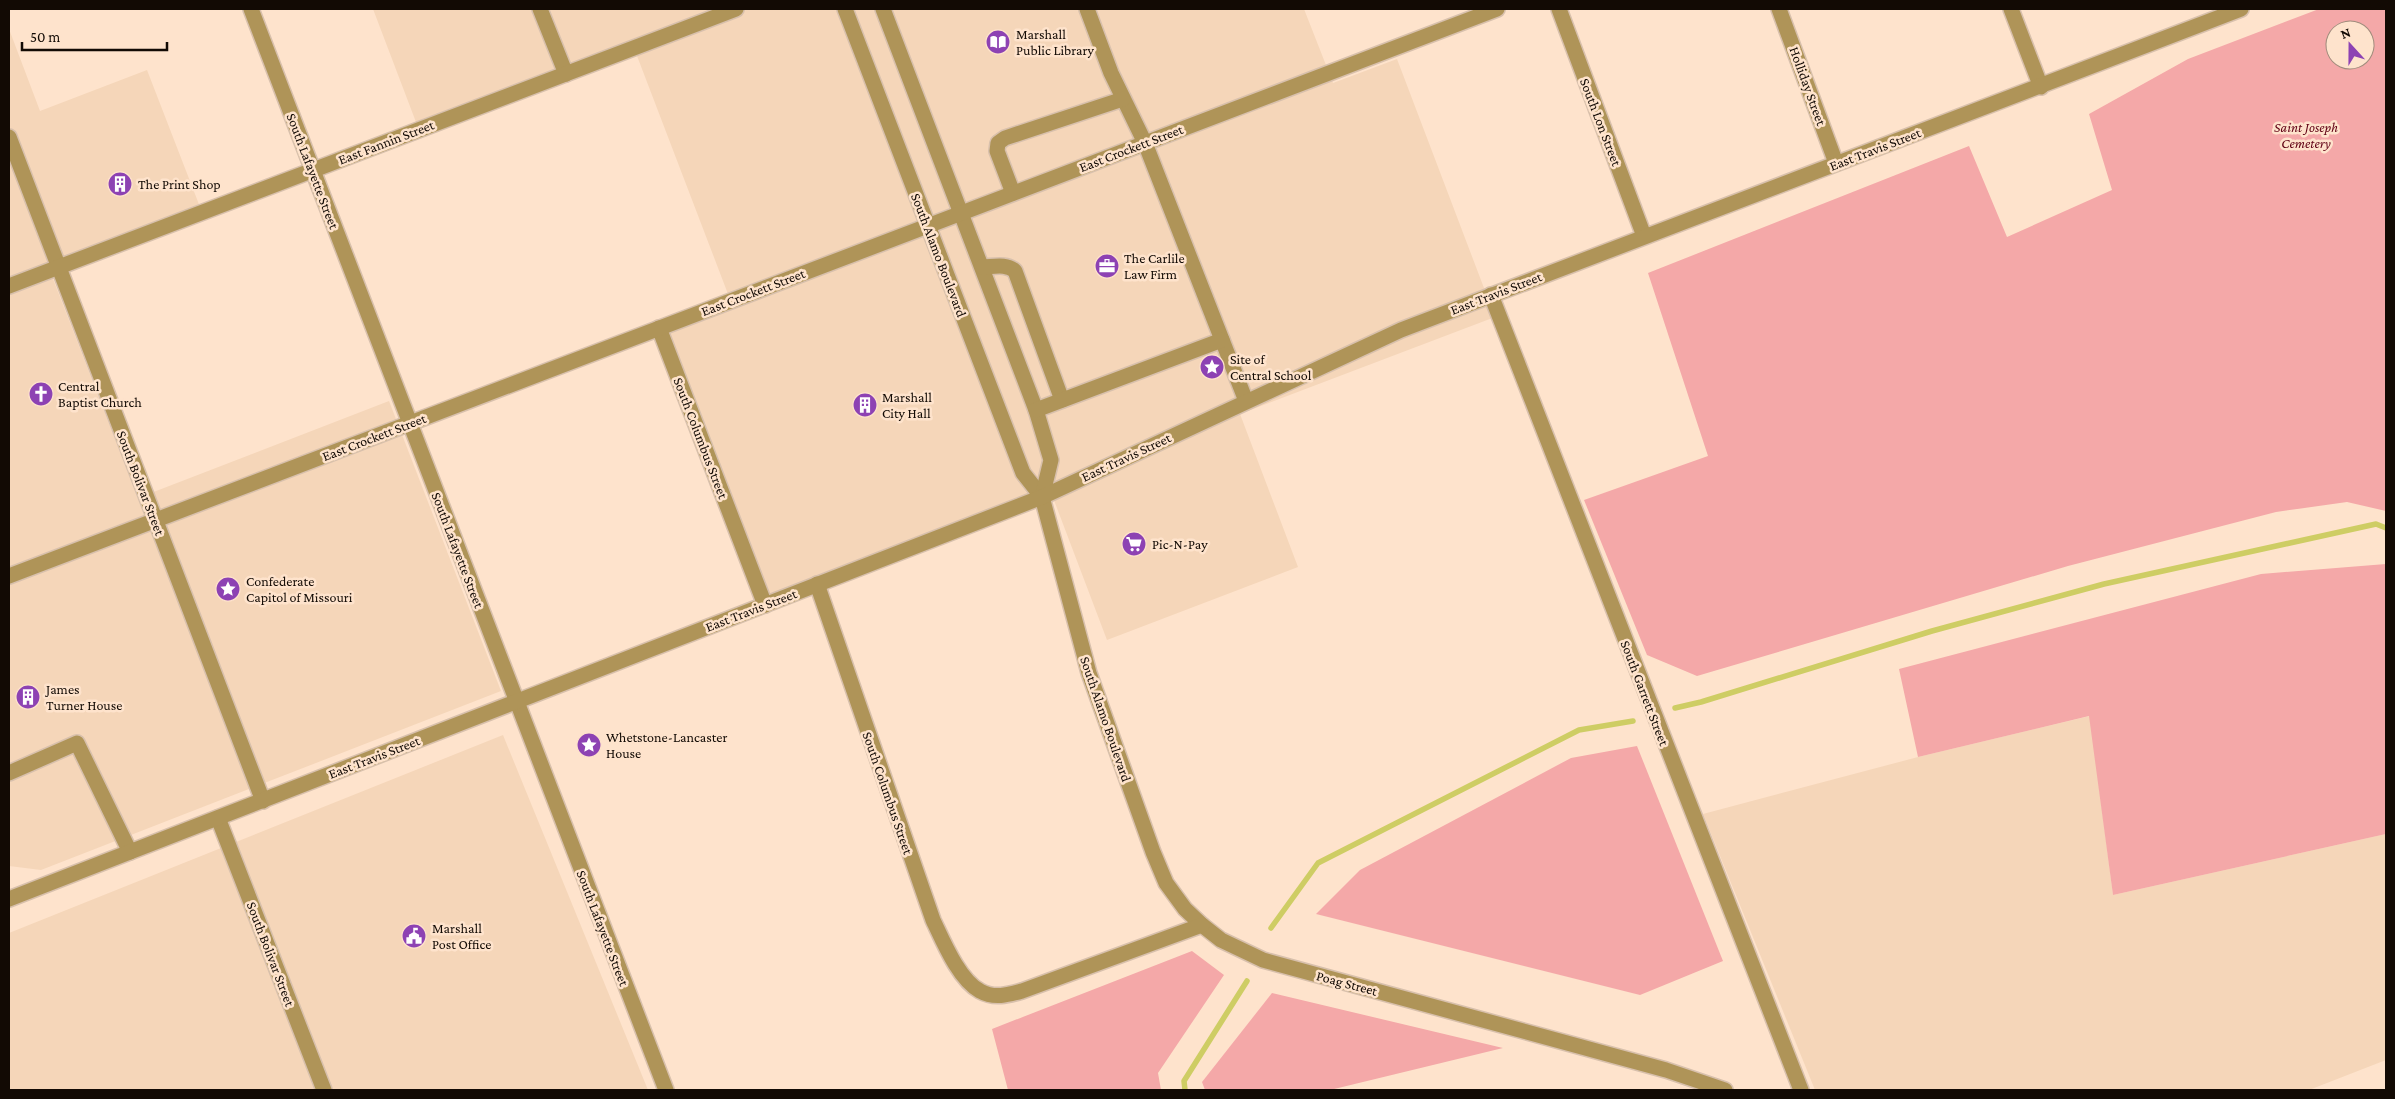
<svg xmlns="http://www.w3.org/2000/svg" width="2395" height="1099" viewBox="0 0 2395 1099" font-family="'Crimson Pro',serif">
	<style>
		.built { fill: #f5d6b9 }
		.green { fill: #f4a8a8; fill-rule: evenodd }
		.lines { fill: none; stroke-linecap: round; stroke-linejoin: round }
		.stream { stroke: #cecd64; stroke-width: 5.5 }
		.minor-casing { stroke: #d8c0ac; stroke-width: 18 }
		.minor { stroke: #af9458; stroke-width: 15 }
		.labels { text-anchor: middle; stroke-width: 5; stroke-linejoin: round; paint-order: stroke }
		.poi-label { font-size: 14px; fill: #120a04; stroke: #fee3cc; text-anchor: start }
		.street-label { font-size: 14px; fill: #120a04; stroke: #fee3cc }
		.park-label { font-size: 14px; font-style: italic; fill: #600014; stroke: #fee3cc }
	</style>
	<rect width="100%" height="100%" fill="#fee3cc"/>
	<g class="built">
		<polygon points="373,9 1304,9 1333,83 1397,59 1495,317 1240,414 1298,567 1107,640 1052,495 761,606 653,322 728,294 634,48 419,130"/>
		<polygon points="9,29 40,111 147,70 200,207 48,266 138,498 389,401 501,691 41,870 9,866"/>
		<polygon points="2090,716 2113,895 2386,834 2386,1060 2309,1090 1815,1090 1703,814 1918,757"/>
		<polygon points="503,735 648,1090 9,1090 9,933"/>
	</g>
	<g class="green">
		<path d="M2319,9h67v502l-39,-9 -71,10 -208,54 -371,110 -50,-21 -63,-155 124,-44 -60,-183 321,-127 38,91 105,-47 -23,-76 99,-55zM2335,30h30v30h-30z"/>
		<polygon points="2386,564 2386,834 2113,895 2089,716 1918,757 1899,669 2261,574"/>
		<polygon points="1637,746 1723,961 1640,995 1316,914 1360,870 1571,758"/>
		<polygon points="1192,951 1224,975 1158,1073 1161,1090 1008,1090 992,1029"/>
		<polygon points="1272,993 1503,1048 1330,1090 1205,1090 1202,1082"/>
	</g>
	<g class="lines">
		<g class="stream">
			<polyline points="1675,708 1701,702 1932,631 2104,584 2376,524 2386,528"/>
			<polyline points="1271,928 1318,863 1579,730 1633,721"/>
			<polyline points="1185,1090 1184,1081 1247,981"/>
		</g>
		<defs>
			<g id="minor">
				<polyline points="251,9 666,1090"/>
				<polyline points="540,9 566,74"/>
				<polyline points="845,9 1023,473 1042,497 1089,673 1153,852 1166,883 1185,909 1202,925 1221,940 1263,960 1666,1070 1725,1090"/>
				<polyline points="883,9 1036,410 1051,460 1042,497"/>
				<polyline points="1087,9 1111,73 1145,143 1246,401"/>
				<polyline points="1559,9 1644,236"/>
				<polyline points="1779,9 1836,163"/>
				<polyline points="2011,9 2041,87"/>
				<polyline points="9,137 263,801"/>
				<polyline points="1013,193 997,151 998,143 1005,138 1123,99"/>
				<path d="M982,267c11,0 24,-4 33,4l47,129"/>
				<polyline points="9,286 736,9"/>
				<polyline points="1491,295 1801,1090"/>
				<polyline points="659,328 765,605"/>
				<polyline points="1036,410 1222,340"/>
				<polyline points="9,576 1497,9"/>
				<path d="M817,584l116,336c10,21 26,60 47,71 14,8 28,4 42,0l180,-66"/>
				<polyline points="9,773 77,743 130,852"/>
				<polyline points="218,818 324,1090"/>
				<polyline points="9,899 1042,497 1401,330 2241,9"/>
			</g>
		</defs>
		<use href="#minor" class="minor-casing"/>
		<use href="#minor" class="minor"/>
	</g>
	<defs>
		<symbol id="library-disc" viewBox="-11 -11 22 22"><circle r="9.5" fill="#8d42b3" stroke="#fee3cc"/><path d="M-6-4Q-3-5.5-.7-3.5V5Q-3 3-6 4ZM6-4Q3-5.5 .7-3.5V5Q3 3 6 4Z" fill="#fff"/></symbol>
		<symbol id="building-disc" viewBox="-11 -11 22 22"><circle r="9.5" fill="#8d42b3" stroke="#fee3cc"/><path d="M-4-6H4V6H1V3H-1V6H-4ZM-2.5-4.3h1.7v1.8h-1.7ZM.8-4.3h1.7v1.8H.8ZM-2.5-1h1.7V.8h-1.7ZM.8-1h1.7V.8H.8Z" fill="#fff"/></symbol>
		<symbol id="office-disc" viewBox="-11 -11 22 22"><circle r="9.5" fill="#8d42b3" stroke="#fee3cc"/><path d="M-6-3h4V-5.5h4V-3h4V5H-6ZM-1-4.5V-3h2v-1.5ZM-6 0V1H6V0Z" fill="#fff"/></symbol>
		<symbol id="sight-disc" viewBox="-11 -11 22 22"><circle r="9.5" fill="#8d42b3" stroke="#fee3cc"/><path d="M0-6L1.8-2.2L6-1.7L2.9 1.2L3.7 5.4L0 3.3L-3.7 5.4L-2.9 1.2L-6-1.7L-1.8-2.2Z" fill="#fff"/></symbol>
		<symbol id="church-disc" viewBox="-11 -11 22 22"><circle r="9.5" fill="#8d42b3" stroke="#fee3cc"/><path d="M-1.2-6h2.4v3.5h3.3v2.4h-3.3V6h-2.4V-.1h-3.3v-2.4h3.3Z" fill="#fff"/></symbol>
		<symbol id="supermarket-disc" viewBox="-11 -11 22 22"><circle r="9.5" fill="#8d42b3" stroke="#fee3cc"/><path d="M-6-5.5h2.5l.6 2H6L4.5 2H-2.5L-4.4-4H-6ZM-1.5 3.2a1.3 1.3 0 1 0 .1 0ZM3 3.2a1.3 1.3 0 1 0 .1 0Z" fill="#fff"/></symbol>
		<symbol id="civic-disc" viewBox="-11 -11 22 22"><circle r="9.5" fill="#8d42b3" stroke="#fee3cc"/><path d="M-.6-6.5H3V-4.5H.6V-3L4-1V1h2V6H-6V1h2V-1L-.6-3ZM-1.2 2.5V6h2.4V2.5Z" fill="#fff"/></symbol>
	</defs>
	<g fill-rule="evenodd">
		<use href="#library-disc" x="984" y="28" width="28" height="28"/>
		<use href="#building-disc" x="106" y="170" width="28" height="28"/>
		<use href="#office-disc" x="1093" y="252" width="28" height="28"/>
		<use href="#sight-disc" x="1198" y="353" width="28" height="28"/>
		<use href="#church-disc" x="27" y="380" width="28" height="28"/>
		<use href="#building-disc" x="851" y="391" width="28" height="28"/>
		<use href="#supermarket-disc" x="1120" y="530" width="28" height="28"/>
		<use href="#sight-disc" x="214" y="575" width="28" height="28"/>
		<use href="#building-disc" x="14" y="683" width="28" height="28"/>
		<use href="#sight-disc" x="575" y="731" width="28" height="28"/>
		<use href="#civic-disc" x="400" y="922" width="28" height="28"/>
	</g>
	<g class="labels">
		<g class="poi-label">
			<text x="1016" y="39">Marshall<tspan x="1016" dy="16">Public Library</tspan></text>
			<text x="138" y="189">The Print Shop</text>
			<text x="1124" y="263">The Carlile<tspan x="1124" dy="16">Law Firm</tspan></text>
			<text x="1230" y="364">Site of<tspan x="1230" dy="16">Central School</tspan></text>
			<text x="58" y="391">Central<tspan x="58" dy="16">Baptist Church</tspan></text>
			<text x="882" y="402">Marshall<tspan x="882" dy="16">City Hall</tspan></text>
			<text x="1152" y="549">Pic-N-Pay</text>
			<text x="246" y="586">Confederate<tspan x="246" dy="16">Capitol of Missouri</tspan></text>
			<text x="46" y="694">James<tspan x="46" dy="16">Turner House</tspan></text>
			<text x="606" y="742">Whetstone-Lancaster<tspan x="606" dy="16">House</tspan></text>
			<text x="432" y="933">Marshall<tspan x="432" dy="16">Post Office</tspan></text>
		</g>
		<g class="street-label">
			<text transform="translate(1808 86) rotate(70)" y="5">Holliday Street</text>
			<text transform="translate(1601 122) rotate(69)" y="5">South Lon Street</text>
			<text transform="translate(386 142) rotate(-21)" y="5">East Fannin Street</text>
			<text transform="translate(1131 148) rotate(-21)" y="5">East Crockett Street</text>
			<text transform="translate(1875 149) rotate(-21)" y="5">East Travis Street</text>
			<text transform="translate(313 171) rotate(69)" y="5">South Lafayette Street</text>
			<text transform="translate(939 255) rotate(69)" y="5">South Alamo Boulevard</text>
			<text transform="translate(753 292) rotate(-21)" y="5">East Crockett Street</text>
			<text transform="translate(1496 293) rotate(-21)" y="5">East Travis Street</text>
			<text transform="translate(374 437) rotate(-21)" y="5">East Crockett Street</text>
			<text transform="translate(701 438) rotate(69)" y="5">South Columbus Street</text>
			<text transform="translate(1126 457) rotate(-25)" y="5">East Travis Street</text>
			<text transform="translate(141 483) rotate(69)" y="5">South Bolivar Street</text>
			<text transform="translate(458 550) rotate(69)" y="5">South Lafayette Street</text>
			<text transform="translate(751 610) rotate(-21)" y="5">East Travis Street</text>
			<text transform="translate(1645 693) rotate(69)" y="5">South Garrett Street</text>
			<text transform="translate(1106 719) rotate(71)" y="5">South Alamo Boulevard</text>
			<text transform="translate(374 757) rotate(-21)" y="5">East Travis Street</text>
			<text transform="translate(888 793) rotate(71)" y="5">South Columbus Street</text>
			<text transform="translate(603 928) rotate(69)" y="5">South Lafayette Street</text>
			<text transform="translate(271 954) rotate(69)" y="5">South Bolivar Street</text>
			<text transform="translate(1347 983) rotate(15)" y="5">Poag Street</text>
		</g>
		<g class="park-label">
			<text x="2306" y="132">Saint Joseph<tspan x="2306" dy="16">Cemetery</tspan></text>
		</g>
	</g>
	<rect width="2395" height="1099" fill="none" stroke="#120a04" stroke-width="20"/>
	<g transform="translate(2350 45) rotate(339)"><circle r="24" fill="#fee3cc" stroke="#a08c7c"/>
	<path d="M0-4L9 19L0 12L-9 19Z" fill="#8d42b3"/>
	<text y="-8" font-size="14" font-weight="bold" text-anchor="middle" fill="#120a04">N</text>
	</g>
	<path d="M22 42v8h145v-8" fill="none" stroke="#120a04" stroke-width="2.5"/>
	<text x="30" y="42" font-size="15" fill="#120a04" stroke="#fee3cc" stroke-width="4" paint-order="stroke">50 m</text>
</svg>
